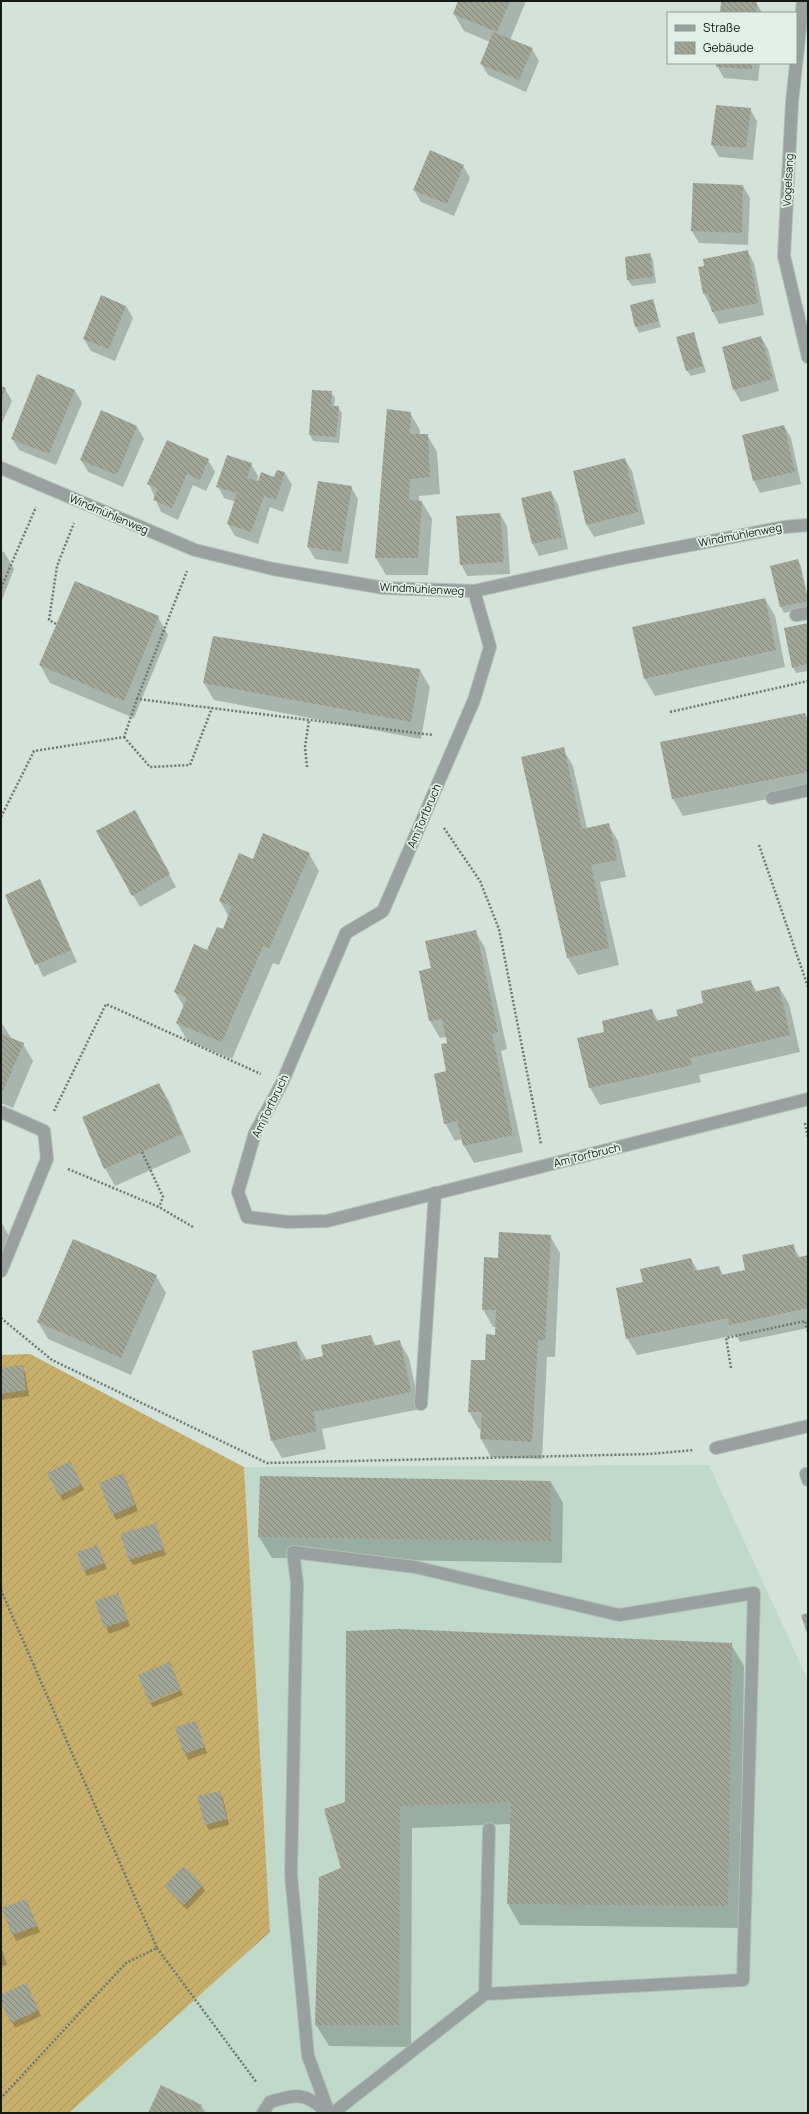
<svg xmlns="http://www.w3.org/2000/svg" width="809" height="2114" viewBox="0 0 809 2114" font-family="Manrope,sans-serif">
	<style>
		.built { fill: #c1d9cb }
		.garden { fill: url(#garden-furrows) }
		.shadow { fill: #0003 }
		.building { fill: url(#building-back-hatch) }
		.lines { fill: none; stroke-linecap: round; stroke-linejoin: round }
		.minor-casing { stroke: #b1bfb6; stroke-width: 14 }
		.path { stroke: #6d7771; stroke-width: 2.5; stroke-dasharray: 2 2; stroke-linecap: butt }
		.minor { stroke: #98a0a0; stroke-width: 12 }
		.labels { text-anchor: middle; stroke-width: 3.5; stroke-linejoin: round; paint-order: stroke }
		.street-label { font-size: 11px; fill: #141916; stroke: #e0f0e6 }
	</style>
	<defs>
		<pattern id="garden-furrows" width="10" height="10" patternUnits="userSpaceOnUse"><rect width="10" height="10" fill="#c7ae6b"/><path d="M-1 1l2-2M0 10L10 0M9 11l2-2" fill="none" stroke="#aa955c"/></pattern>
		<pattern id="building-back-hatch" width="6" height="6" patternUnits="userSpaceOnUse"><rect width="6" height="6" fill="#a1a697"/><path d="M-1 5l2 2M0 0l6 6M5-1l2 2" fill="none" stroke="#82867a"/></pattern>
	</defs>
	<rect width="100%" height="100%" fill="#d3e3d9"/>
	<polygon class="built" points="709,1465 808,1680 808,2113 69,2113 270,1932 244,1467"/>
	<polygon class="garden" points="30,1354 244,1467 270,1932 69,2113 1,2113 1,1355"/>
	<g class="shadow">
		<polygon points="459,1 526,1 510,40 532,49 539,61 526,92 488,75 481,63 490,42 464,31 454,14"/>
		<polygon points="722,1 756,2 762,13 721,13"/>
		<polygon points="717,63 760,63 758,81 724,78 717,66"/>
		<polygon points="750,109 757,121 753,160 719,157 712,145"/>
		<polygon points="463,166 470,178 454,216 421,202 414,190"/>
		<polygon points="743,186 750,198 748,245 699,243 692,231"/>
		<polygon points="747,251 754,263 764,315 719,324 704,294 699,268"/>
		<polygon points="650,254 653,260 656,283 632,286 628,280 626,257"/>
		<polygon points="653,300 661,327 639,333 636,327 631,306"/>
		<polygon points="126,306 133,318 115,361 91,351 84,339"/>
		<polygon points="693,333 706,372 691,376 687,371"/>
		<polygon points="761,337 768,349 779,391 741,402 734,390"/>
		<polygon points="37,376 75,391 82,403 56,465 19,450 12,438"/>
		<polygon points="1,387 5,389 12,401 1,425"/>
		<polygon points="331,392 335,398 334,407 338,407 342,413 339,443 313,441 310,435"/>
		<polygon points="410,413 420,430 420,435 427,435 437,452 440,494 419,496 419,502 422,502 432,519 428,575 386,575 376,558"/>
		<polygon points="784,426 791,438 801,484 760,493 754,481 743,435"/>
		<polygon points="137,427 144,439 123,487 88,472 81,460"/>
		<polygon points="625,459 632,471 645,524 594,537 587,525 574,472"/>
		<polygon points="208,460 215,472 206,491 193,485 178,520 161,512 149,484"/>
		<polygon points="251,464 258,476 257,482 275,478 277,471 285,473 292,485 283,512 270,507 258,544 235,536 228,524 236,502 224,498 218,486"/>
		<polygon points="351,487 358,499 348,564 315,559 308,547"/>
		<polygon points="551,492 558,504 568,549 539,556 533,544 522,499"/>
		<polygon points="500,514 507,526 510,574 467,576 461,564"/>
		<polygon points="1,551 4,552 14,569 1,602"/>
		<polygon points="798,560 801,566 808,597 808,607 784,613 781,607 772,567"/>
		<polygon points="765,599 775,616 785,667 655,696 645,679 633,628"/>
		<polygon points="158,617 168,635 134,718 50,683 40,665"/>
		<polygon points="808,624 808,671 796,673 793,667"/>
		<polygon points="420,670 430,687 421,739 214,700 204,683"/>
		<polygon points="805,714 808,719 808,791 683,816 673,799"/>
		<polygon points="563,749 573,766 587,829 608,824 618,841 626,877 600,882 619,965 578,975 568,958"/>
		<polygon points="141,823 176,887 140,907 133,895"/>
		<polygon points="309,854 319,871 279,965 273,963 232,1059 187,1040 177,1023 184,1007 175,992 223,930 229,917 220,901 253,860"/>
		<polygon points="40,880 77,962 43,977 6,895"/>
		<polygon points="475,931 485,948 507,1049 501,1051 523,1152 474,1163 464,1146 462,1139 455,1141 445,1123 449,1044 447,1037 440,1038 430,1021 420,972 433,969"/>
		<polygon points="750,981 757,992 779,987 789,1004 800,1052 699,1075 701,1082 600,1105 590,1088 579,1039 606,1033 652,1010 658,1021 679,1016"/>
		<polygon points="1,1022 12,1039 23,1044 33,1061 13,1108 1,1103"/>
		<polygon points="159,1084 169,1101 191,1152 115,1186 105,1168"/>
		<polygon points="1,1222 11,1239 1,1261"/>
		<polygon points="550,1236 560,1253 555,1357 547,1357 542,1459 491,1457 481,1439 482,1429 479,1429 469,1412 496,1336 496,1327 493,1327 483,1309 499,1259"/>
		<polygon points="793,1246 800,1258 808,1257 808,1328 740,1342 736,1335 637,1355 627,1338 644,1283 691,1259 698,1271 719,1267 723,1275 747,1270"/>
		<polygon points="156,1276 166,1293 131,1375 48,1339 38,1322"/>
		<polygon points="371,1336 376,1346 399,1341 409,1358 420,1409 322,1429 326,1449 282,1458 272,1441 296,1342 307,1360 325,1356"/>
		<polygon points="22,1366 25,1372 29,1396 1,1400 1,1369"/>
		<polygon points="73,1468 84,1490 63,1501 60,1495"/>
		<polygon points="126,1480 138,1511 116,1520 113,1514"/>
		<polygon points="551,1482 563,1503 562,1563 272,1558 259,1537"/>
		<polygon points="155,1524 166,1555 133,1565 129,1559"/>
		<polygon points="97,1546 107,1569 87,1576 84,1570"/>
		<polygon points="118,1594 130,1626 109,1634 96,1602"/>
		<polygon points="731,1644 744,1666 740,1928 520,1925 508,1904 511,1824 412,1828 411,2047 329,2046 316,2025 343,1868 346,1803"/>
		<polygon points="181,1690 183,1695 153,1707 150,1703"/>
		<polygon points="196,1722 207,1753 188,1760 176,1728"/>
		<polygon points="219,1792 223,1798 229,1825 209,1830 206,1825"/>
		<polygon points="202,1885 205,1891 187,1910 165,1886"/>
		<polygon points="26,1900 40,1932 16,1941 3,1909"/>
		<polygon points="1,1947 7,1965 1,1966"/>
		<polygon points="28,1990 41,2016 15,2028 1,1997"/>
		<polygon points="201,2106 206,2113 149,2113"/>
	</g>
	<g class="building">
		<polygon points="458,1 510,1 497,32 453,14"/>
		<polygon points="721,1 757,1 756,13 720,13"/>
		<polygon points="493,32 533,48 519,80 480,64"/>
		<polygon points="716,63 752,63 752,69 716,67"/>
		<polygon points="716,105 751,108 746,148 711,145"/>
		<polygon points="430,150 464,165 447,204 413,190"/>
		<polygon points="693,183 743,185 742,233 691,231"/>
		<polygon points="748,250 758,303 712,312 708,293 703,294 698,267 704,266 703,259"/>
		<polygon points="650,253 653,277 627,280 625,257"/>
		<polygon points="101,295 126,306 109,349 83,339"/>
		<polygon points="653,299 659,321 635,327 630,305"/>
		<polygon points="694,332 703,366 686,371 676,337"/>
		<polygon points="761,336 773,379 733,390 722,347"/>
		<polygon points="37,374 75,390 49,454 11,439"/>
		<polygon points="1,386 6,388 1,398"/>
		<polygon points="312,390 332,391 331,406 339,406 336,437 309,435"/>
		<polygon points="387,409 411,412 410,434 428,434 430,477 410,479 409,500 422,501 418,558 375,558"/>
		<polygon points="101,410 137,426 117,475 80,460"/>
		<polygon points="784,425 795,472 753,481 742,435"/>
		<polygon points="167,440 209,459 200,480 187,474 172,508 153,500 158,489 147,484"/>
		<polygon points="227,455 252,463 247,478 258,481 261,472 274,477 277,470 285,472 276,500 264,496 251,532 227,524 237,493 216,487"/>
		<polygon points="625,458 638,512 586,525 573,471"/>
		<polygon points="318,481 352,486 341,552 307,547"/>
		<polygon points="551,491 562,537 532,544 521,498"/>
		<polygon points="500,513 504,562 460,565 456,516"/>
		<polygon points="798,559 808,601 780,607 770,566"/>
		<polygon points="75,581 159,616 124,701 39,665"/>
		<polygon points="765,598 776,650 644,679 632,627"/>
		<polygon points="808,623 808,664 792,668 784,628"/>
		<polygon points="213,636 420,669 411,722 203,683"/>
		<polygon points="805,713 808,727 808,772 672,799 660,742"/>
		<polygon points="564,747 582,829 609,823 617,860 591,865 609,948 567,958 521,757"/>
		<polygon points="135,810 170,874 132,896 96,831"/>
		<polygon points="263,833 310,853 269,949 263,946 222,1042 176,1023 187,998 174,992 194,944 207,950 217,927 223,929 232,906 219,901 239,853 253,859"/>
		<polygon points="40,879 71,950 35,965 5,895"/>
		<polygon points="476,930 498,1032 492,1034 513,1135 463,1146 457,1121 444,1124 434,1074 446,1071 441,1044 447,1043 442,1019 429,1021 419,971 431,968 425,941"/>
		<polygon points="751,980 754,992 779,986 790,1035 690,1058 692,1065 589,1088 577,1038 604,1032 602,1021 652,1009 655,1021 678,1016 676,1010 703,1003 701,991"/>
		<polygon points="1,1034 24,1043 3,1091 1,1090"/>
		<polygon points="159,1083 182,1134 104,1169 82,1117"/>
		<polygon points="499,1232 551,1235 545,1340 538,1340 532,1442 480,1439 482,1412 468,1412 471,1360 485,1360 486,1334 495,1335 496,1310 482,1310 484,1257 498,1258"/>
		<polygon points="73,1239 157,1275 121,1358 37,1322"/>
		<polygon points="794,1244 796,1258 808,1255 808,1308 729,1325 728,1318 626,1339 616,1288 643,1282 640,1269 691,1258 694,1271 719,1266 721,1275 745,1270 742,1255"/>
		<polygon points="371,1335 373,1346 400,1340 411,1392 313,1412 317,1431 271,1441 252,1351 297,1341 301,1361 323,1356 321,1345"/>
		<polygon points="23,1365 26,1390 1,1394 1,1368"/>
		<polygon points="70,1461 82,1484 59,1496 47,1473"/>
		<polygon points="123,1473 135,1505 112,1515 99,1483"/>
		<polygon points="260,1476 551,1481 551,1541 258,1537"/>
		<polygon points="156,1523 164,1549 129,1560 120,1534"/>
		<polygon points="98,1545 104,1563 83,1571 77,1552"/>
		<polygon points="118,1593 128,1620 104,1628 95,1601"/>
		<polygon points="808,1613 808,1636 801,1615"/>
		<polygon points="400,1629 732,1643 728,1906 507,1904 511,1802 400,1806 399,2025 315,2025 319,1877 341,1868 324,1809 345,1802 346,1631"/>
		<polygon points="170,1662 181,1689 149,1702 138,1675"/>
		<polygon points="196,1721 205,1747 184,1754 175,1727"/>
		<polygon points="220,1791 227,1819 205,1825 197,1796"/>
		<polygon points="184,1866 203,1885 184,1905 164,1886"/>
		<polygon points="26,1899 37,1926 12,1935 2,1908"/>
		<polygon points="26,1983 39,2010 11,2023 1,2002 1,1995"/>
		<polygon points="161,2085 202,2105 198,2113 148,2113"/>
	</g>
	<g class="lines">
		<defs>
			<g id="minor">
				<polyline points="803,1 792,102 784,256 808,357"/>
				<polyline points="1,468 195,550 273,569 384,588 474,591 623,558 784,527 808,525"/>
				<polyline points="474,591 490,647 474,700 383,911 346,933 282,1083 255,1133 238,1192 247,1217 288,1222 327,1221 808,1099"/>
				<polyline points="796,615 808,613"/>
				<polyline points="772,798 808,790"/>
				<polyline points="1,1112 44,1131 47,1159 1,1271"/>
				<polyline points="421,1404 435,1193"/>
				<polyline points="716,1448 808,1426"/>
				<polyline points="806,1474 808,1480"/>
				<polyline points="485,1994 489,1829"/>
				<path d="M263,2113l7,-11c27,-8 36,-10 56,10"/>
				<polyline points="329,2113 308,2056 291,1875 297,1583 293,1552 415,1567 619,1615 754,1593 743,1980 485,1994 333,2113"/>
			</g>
		</defs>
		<use href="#minor" class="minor-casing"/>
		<g class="path">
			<polyline points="1,588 36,507"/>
			<polyline points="56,624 49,620 57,566 74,523"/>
			<polyline points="137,699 187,571"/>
			<polyline points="670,712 808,681"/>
			<polyline points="124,737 150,767 190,765 212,708"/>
			<polyline points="307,767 305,747 309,720"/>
			<polyline points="1,817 34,751 124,737 137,699 433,735"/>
			<polyline points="444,828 480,881 499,929 541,1144"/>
			<polyline points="759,845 808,987"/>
			<polyline points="54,1111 106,1004 261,1074"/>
			<polyline points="805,1123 808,1138"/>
			<polyline points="142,1152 163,1197 159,1207"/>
			<polyline points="68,1169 159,1207 193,1227"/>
			<polyline points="1,1318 52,1360 267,1463 650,1454 694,1450"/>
			<polyline points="731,1368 726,1338 805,1321 808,1332"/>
			<polyline points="1,1590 157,1948 126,1963 1,2098"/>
			<polyline points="157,1948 257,2083"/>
		</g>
		<use href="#minor" class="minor"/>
	</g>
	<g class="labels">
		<g class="street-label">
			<text transform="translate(788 180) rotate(-87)" y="4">Vogelsang</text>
			<text transform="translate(109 514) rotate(23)" y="4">Windmühlenweg</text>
			<text transform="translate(740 535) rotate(-11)" y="4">Windmühlenweg</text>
			<text transform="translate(422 589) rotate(3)" y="4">Windmühlenweg</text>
			<text transform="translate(424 816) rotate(-67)" y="4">Am Torfbruch</text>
			<text transform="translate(270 1106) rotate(-64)" y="4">Am Torfbruch</text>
			<text transform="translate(587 1155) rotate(-14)" y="4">Am Torfbruch</text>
		</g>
	</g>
	<rect width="809" height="2114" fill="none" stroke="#141916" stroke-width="4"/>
	<rect x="667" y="12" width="130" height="52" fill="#e0f0e6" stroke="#8e9a93"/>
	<rect x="675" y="25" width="20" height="6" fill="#98a0a0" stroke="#8e9a93"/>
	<text x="703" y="32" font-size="12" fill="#141916">Straße</text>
	<rect x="675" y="42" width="20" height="12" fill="url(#building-back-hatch)" stroke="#8e9a93"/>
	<text x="703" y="52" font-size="12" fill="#141916">Gebäude</text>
</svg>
